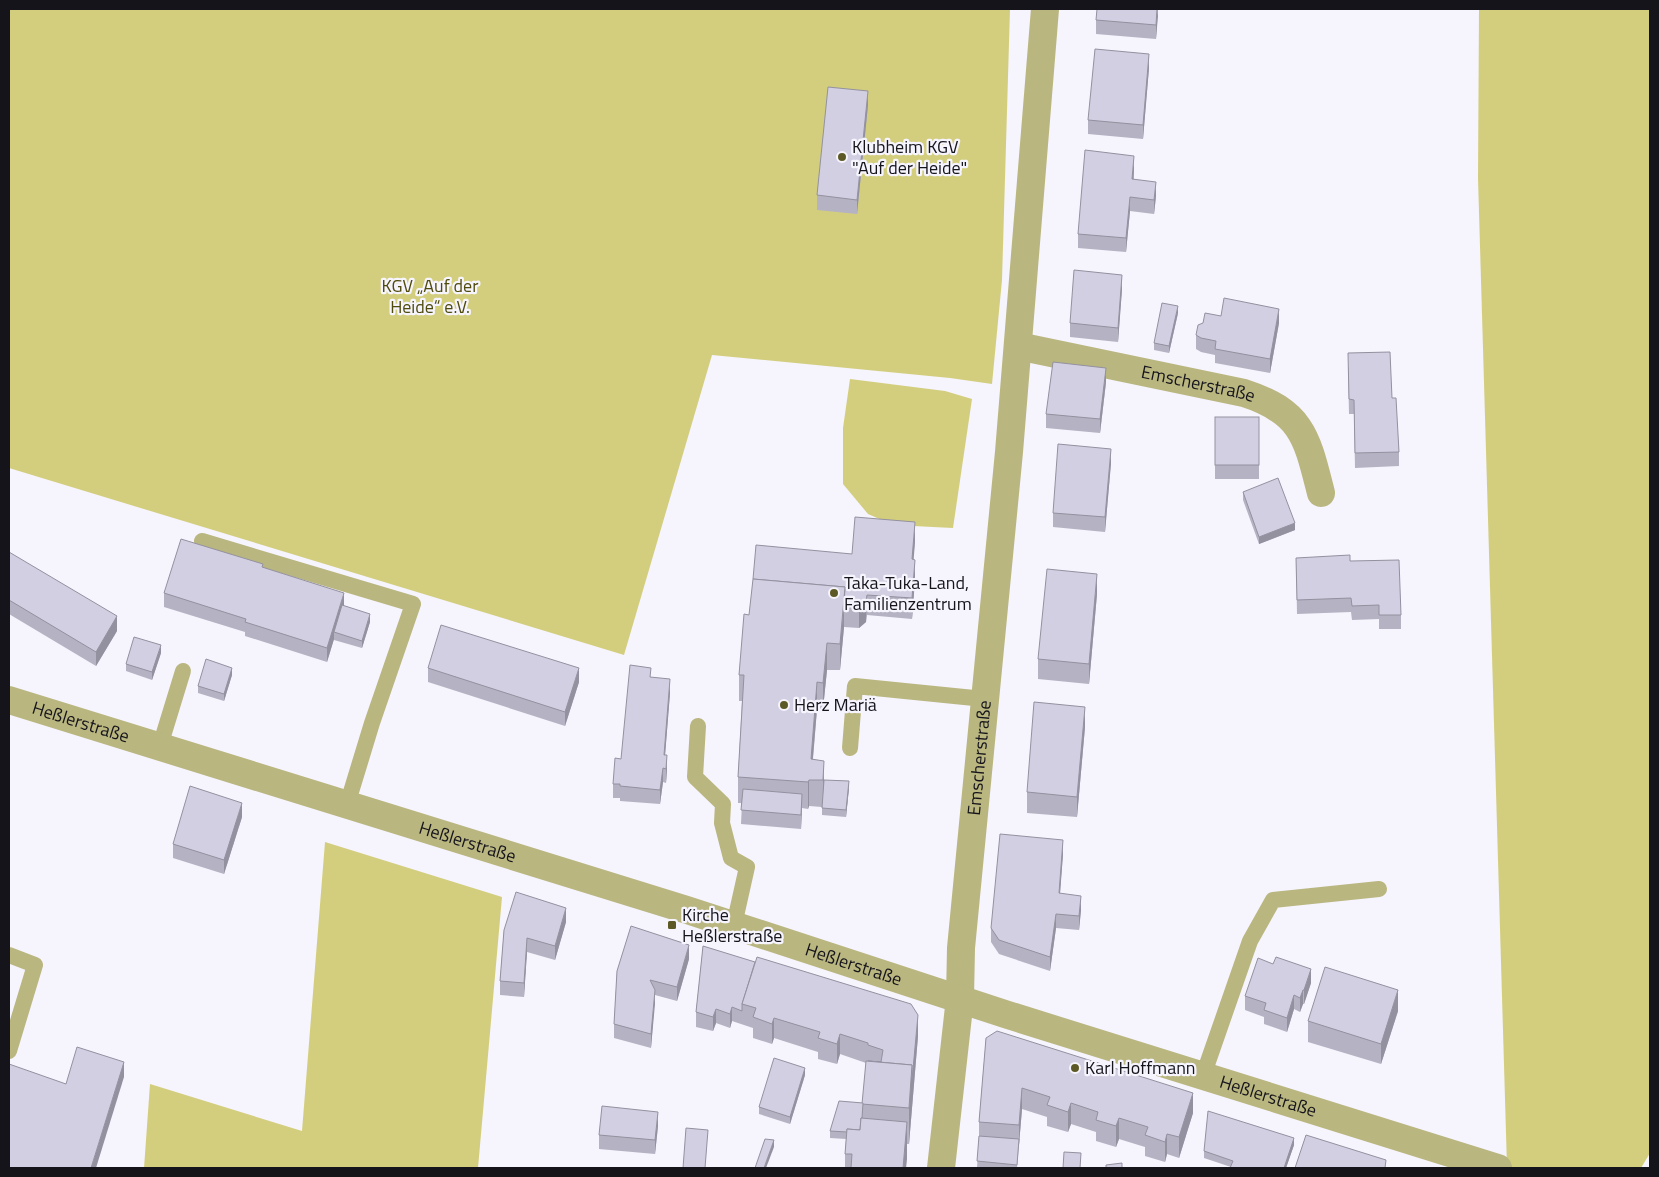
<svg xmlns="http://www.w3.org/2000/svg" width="1659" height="1177" viewBox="0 0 1659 1177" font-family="'Titillium Web',sans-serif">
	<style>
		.green { fill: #d3ce7e }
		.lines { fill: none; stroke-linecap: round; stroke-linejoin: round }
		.service { stroke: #b9b680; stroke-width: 16 }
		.minor { stroke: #b9b680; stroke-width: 28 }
		.tertiary { stroke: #b9b680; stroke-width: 28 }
		.wall { fill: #b5b2c3 }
		.shaded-wall { fill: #93919f }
		.building { fill: #d2cfe3; stroke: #93919f }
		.poi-dot { fill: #5d5926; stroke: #f6f4fd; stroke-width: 2 }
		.labels { text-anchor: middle; stroke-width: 4.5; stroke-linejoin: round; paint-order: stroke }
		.poi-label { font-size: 18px; fill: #15141b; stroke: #f6f4fd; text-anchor: start }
		.park-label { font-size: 18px; fill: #4f4b0d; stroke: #f6f4fd }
		.street-label { font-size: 18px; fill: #15141b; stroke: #f6f4fd }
	</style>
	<rect width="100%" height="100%" fill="#f6f4fd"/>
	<g class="green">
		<polygon points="9,9 1010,9 1002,280 992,384 950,378 712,355 624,655 9,468"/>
		<polygon points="1479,9 1650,9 1650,1153 1641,1168 1507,1167 1478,178"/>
		<polygon points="850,379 945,391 972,399 953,528 893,525 868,514 843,484 843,428"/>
		<polygon points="325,842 502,897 478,1168 144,1168 150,1084 302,1131"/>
	</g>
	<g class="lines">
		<g class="service">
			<polyline points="202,541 413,604 372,723 347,805"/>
			<polyline points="698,726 695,777 723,804 722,823 731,858 747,867 734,925"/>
			<polyline points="160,746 183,671"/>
			<polyline points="850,748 855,686 984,699"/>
			<polyline points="9,955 35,965 9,1051"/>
			<polyline points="1203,1076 1250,941 1273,900 1379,889"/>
		</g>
		<g class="minor">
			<path id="s1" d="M1018,346l226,47c59,19 63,45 77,100"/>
			<path id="s2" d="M960,998l1,-50 48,-496 36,-443"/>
		</g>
		<g class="tertiary">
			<path id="s3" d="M9,700l678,210 321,105 490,153"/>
			<polyline points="941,1168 960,998"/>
		</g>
	</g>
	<g class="wall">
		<polygon points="1158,9 1156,39 1096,34 1096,20"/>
		<polygon points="1149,68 1143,139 1088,134 1088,120"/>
		<polygon points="868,105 857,214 817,210 817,195"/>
		<polygon points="1134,170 1134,179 1156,196 1154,214 1130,211 1126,252 1078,248 1078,234"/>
		<polygon points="1122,289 1118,342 1070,337 1070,323"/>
		<polygon points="1178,313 1169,353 1154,350 1154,343"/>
		<polygon points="1221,316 1279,323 1270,373 1215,363 1215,355 1201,352 1196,349 1196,335"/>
		<polygon points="1348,367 1392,398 1399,452 1399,466 1355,468 1354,414 1349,414"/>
		<polygon points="1106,382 1100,433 1046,428 1046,414"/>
		<rect x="1215" y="417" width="44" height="62"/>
		<polygon points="1111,463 1105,532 1053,527 1053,513"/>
		<polygon points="1243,492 1295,530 1259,544 1243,500"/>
		<polygon points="915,542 913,559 915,580 912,619 867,615 866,622 859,628 844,627 840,670 827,670 823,709 817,709 813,759 824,780 849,788 846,817 822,815 822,807 809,806 808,809 802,808 801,829 741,824 742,803 738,803 738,777 742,701 739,701 739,675 749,615 852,554"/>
		<polygon points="9,552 117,631 96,666 9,614"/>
		<polygon points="1296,558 1350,561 1401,615 1401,629 1379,629 1379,619 1352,620 1351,612 1297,614"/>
		<polygon points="263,567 344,606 370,622 362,648 334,640 334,639 327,662 245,636 245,632 164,607 164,593"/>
		<polygon points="1097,594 1089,684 1038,679 1038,659"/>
		<polygon points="161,653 152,680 126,671 126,664"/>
		<polygon points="428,668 579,682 565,726 428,682"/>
		<polygon points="232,675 224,701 198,693 198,686"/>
		<polygon points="651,677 670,693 665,755 667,769 666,783 663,782 660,804 620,801 620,798 613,798 613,784"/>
		<polygon points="1085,727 1077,817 1027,813 1027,792"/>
		<polygon points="242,817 224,874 173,858 173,844"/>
		<polygon points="1063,854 1060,893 1081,910 1079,930 1056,928 1050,971 999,954 991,942 991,928"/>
		<polygon points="566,922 555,960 527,952 524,997 500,995 500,981 504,930"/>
		<polygon points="703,946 918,1036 909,1144 907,1144 906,1168 845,1168 845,1154 846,1139 830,1138 830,1131 863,1103 866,1063 840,1054 837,1064 818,1059 818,1052 774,1038 772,1044 753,1038 753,1028 732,1021 730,1028 716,1023 713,1031 696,1027 696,1012"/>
		<polygon points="689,959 677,1001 655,995 651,1048 614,1038 614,1024 617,971"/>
		<polygon points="1311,983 1304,1004 1303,1004 1300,1012 1294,1009 1287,1032 1264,1024 1264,1017 1245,1010 1245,996"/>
		<polygon points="1398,1011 1381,1064 1308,1042 1308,1021"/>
		<polygon points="986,1038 1193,1113 1179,1158 1167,1154 1165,1162 1145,1156 1145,1147 1119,1139 1116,1147 1096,1141 1096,1132 1071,1124 1068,1132 1047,1126 1047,1117 1022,1109 1017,1168 977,1168 979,1136 979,1122"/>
		<polygon points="805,1075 790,1124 759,1114 759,1107"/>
		<polygon points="658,1126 655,1154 599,1149 599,1135"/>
		<polygon points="1294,1145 1286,1168 1230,1168 1231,1167 1204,1158 1204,1151"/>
	</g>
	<g class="shaded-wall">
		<polygon points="1157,9 1158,16 1156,39 1156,25"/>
		<polygon points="1149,54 1149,68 1143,139 1143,125"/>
		<polygon points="868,91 868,105 857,214 857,200"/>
		<polygon points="1134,156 1134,170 1132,193 1132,179"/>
		<polygon points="1156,182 1156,196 1154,214 1154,200"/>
		<polygon points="1130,197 1130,211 1126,252 1126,238"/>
		<polygon points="1122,275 1122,289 1118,342 1118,328"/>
		<polygon points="1178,306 1178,313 1169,353 1169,346"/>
		<polygon points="1279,309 1279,323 1270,373 1270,359"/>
		<polygon points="1106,368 1106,382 1100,433 1100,419"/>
		<polygon points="1111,449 1111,463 1105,532 1105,517"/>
		<polygon points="915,522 915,542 912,580 912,559"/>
		<polygon points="1295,523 1295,530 1259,544 1259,537"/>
		<polygon points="915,560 915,580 912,619 912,598"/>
		<polygon points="1097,574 1097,594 1089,684 1089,664"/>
		<polygon points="344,593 344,607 334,632 334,639 327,662 327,648"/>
		<polygon points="867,595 866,622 859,628 859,607"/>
		<polygon points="844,606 844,627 840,670 840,644"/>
		<polygon points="370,614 370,622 362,648 362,641"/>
		<polygon points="117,616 117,631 96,666 96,652"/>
		<polygon points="827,643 827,670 823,709 823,683"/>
		<polygon points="161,645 161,653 152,680 152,672"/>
		<polygon points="232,668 232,675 224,701 224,694"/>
		<polygon points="579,668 579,682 565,726 565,712"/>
		<polygon points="670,679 670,693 664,769 664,755"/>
		<polygon points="817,682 817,709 811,780 811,759"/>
		<polygon points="1085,707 1085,727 1077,817 1077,797"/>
		<polygon points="667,755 667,769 666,783 666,769"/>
		<polygon points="824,761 824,787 823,807 823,780"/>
		<polygon points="663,768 663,782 660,804 660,790"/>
		<polygon points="809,780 809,806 808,809 808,782"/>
		<polygon points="849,781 849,788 846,817 846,810"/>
		<polygon points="802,794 802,808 801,829 801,815"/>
		<polygon points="242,803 242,817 224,874 224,860"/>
		<polygon points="1063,840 1063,854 1059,907 1059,893"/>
		<polygon points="1081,896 1081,910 1079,930 1079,916"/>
		<polygon points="566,908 566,922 555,960 555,946"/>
		<polygon points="1056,914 1056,928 1050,971 1050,957"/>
		<polygon points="527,938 527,952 524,997 524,983"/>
		<polygon points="689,945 689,959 677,1001 677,987"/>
		<polygon points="1311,969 1311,983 1304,1004 1304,990"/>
		<polygon points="655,990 655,1004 651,1048 651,1034"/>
		<polygon points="1303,990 1303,1004 1300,1012 1300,998"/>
		<polygon points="1398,990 1398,1011 1381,1064 1381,1044"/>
		<polygon points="1294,995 1294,1009 1287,1032 1287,1018"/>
		<polygon points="732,1007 732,1021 730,1028 730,1014"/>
		<polygon points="716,1009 716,1023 713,1031 713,1017"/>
		<polygon points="918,1015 918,1036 909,1144 909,1108 912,1065"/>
		<polygon points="774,1018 774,1038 772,1044 772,1024"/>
		<polygon points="840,1034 840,1054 837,1064 837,1044"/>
		<polygon points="124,1062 124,1077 96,1168 91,1168"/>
		<polygon points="805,1068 805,1075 790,1124 790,1117"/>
		<polygon points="1022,1088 1022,1109 1019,1145 1019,1125"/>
		<polygon points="1193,1093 1193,1113 1179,1158 1179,1137"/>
		<polygon points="1071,1103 1071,1124 1068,1132 1068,1112"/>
		<polygon points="658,1112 658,1126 655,1154 655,1140"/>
		<polygon points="1119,1118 1119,1139 1116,1147 1116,1126"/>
		<polygon points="907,1122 907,1159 906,1168 903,1168"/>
		<polygon points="1167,1134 1167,1154 1165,1162 1165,1142"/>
		<polygon points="1294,1138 1294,1145 1286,1168 1284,1168"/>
		<polygon points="774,1140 774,1147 766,1168 764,1168"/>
	</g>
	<g class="building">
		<polygon points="1097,9 1157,9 1156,25 1096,20"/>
		<polygon points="1095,49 1149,54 1143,125 1088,120"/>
		<polygon points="828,87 868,91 857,200 817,195"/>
		<polygon points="1085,150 1134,156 1132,179 1156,182 1154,200 1130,197 1126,238 1078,234"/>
		<polygon points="1074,270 1122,275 1118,328 1070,323"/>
		<polygon points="1224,298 1279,309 1270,359 1215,349 1216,341 1201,338 1196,335 1198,325 1203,323 1205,313 1221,316"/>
		<polygon points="1162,303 1178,306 1169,346 1154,343"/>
		<polygon points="1390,352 1392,398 1396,398 1399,452 1355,453 1354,400 1349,399 1348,353"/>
		<polygon points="1053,362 1106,368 1100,419 1046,414"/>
		<rect x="1215" y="417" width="44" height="48"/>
		<polygon points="1058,444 1111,449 1105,517 1053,513"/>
		<polygon points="1278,478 1295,523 1259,537 1243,492"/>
		<polygon points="855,517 915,522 912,559 915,560 912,598 867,595 866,602 859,607 844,606 845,587 753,579 756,545 852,554"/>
		<polygon points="181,539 263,564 262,567 344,593 327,648 245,622 246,619 164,593"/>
		<polygon points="9,552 117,616 96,652 9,600"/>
		<polygon points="1350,555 1350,561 1399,560 1401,615 1379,615 1379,605 1352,606 1351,598 1297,600 1296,558"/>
		<polygon points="1047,569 1097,574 1089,664 1038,659"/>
		<polygon points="753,579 845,587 840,644 827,643 823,683 817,682 811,759 824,761 823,780 809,780 808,782 738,777 744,675 739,675 744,614 749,615"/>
		<polygon points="342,605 370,614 362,641 334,632"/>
		<polygon points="441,625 579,668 565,712 428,668"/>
		<polygon points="134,637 161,645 152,672 126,664"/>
		<polygon points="206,659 232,668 224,694 198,686"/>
		<polygon points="630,665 651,668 650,677 670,679 664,755 667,755 666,769 663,768 660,790 620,786 620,784 613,784 615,758 621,759"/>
		<polygon points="1034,702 1085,707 1077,797 1027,792"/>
		<polygon points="824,780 849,781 846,810 822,808"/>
		<polygon points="190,786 242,803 224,860 173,844"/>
		<polygon points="743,789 802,794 801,815 741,810"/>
		<polygon points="1000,834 1063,840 1059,893 1081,896 1079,916 1056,914 1050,957 999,940 991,928"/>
		<polygon points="516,892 566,908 555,946 527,938 524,983 500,981 504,930"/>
		<polygon points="631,926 689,945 677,987 650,980 655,990 651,1034 614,1024 617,971"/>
		<polygon points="703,946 755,962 742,1004 742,1011 732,1007 730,1014 716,1009 713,1017 696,1012"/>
		<polygon points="757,957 911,1004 918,1015 912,1080 912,1065 868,1061 881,1062 883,1050 868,1045 868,1043 840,1034 837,1044 818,1038 820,1032 774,1018 772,1024 753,1017 756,1008 742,1004"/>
		<polygon points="1276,957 1311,969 1304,990 1303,990 1300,998 1294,995 1287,1018 1264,1010 1266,1003 1245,996 1258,958 1273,964"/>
		<polygon points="1325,967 1398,990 1381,1044 1308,1021"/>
		<polygon points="997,1031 1193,1093 1179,1137 1167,1134 1165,1142 1145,1135 1148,1127 1119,1118 1116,1126 1096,1120 1098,1112 1071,1103 1068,1112 1047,1105 1050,1097 1022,1088 1019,1125 979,1122 986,1038"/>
		<polygon points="77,1047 124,1062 91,1168 9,1168 9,1064 66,1084"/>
		<polygon points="774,1058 805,1068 790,1117 759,1107"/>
		<polygon points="866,1061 912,1065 909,1108 862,1104"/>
		<polygon points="839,1101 863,1103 862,1118 861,1118 860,1130 847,1129 847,1132 830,1131"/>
		<polygon points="602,1106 658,1112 655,1140 599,1135"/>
		<polygon points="1208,1111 1294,1138 1284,1168 1230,1168 1233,1161 1204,1151"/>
		<polygon points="861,1118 907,1122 903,1168 851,1168 852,1154 845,1154 847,1129 860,1130"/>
		<polygon points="686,1128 708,1130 705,1168 683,1168"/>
		<polygon points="1306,1135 1386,1160 1385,1168 1295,1168"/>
		<polygon points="979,1136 1019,1139 1017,1165 977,1161"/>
		<polygon points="765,1139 774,1140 764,1168 755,1168"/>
		<polygon points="1064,1152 1081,1153 1080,1168 1063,1168"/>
		<polygon points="1122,1163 1122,1168 1106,1168 1106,1165"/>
	</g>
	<g class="poi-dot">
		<circle cx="842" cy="157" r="5"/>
		<circle cx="834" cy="593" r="5"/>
		<circle cx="784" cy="705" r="5"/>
		<rect x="667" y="920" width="10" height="10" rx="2.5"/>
		<circle cx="1075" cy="1068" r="5"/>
	</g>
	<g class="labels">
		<g class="poi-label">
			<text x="852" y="153">Klubheim KGV<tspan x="852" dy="21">"Auf der Heide"</tspan></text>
			<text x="844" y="589">Taka-Tuka-Land,<tspan x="844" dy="21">Familienzentrum</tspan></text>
			<text x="794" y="711">Herz Mariä</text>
			<text x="682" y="921">Kirche<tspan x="682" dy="21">Heßlerstraße</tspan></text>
			<text x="1085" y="1074">Karl Hoffmann</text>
		</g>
		<g class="park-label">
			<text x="430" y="292">KGV „Auf der<tspan x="430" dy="21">Heide“ e.V.</tspan></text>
		</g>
		<g class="street-label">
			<text dy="6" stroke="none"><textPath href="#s1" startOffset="184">Emscherstraße</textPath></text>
			<text dy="6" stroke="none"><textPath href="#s3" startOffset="75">Heßlerstraße</textPath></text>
			<text dy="6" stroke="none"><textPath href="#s2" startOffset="241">Emscherstraße</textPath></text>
			<text dy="6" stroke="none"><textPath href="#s3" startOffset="480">Heßlerstraße</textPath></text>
			<text dy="6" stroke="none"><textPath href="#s3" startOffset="885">Heßlerstraße</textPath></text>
			<text dy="6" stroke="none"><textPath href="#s3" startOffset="1320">Heßlerstraße</textPath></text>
		</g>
	</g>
	<rect width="1659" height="1177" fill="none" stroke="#15141b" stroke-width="20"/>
</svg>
